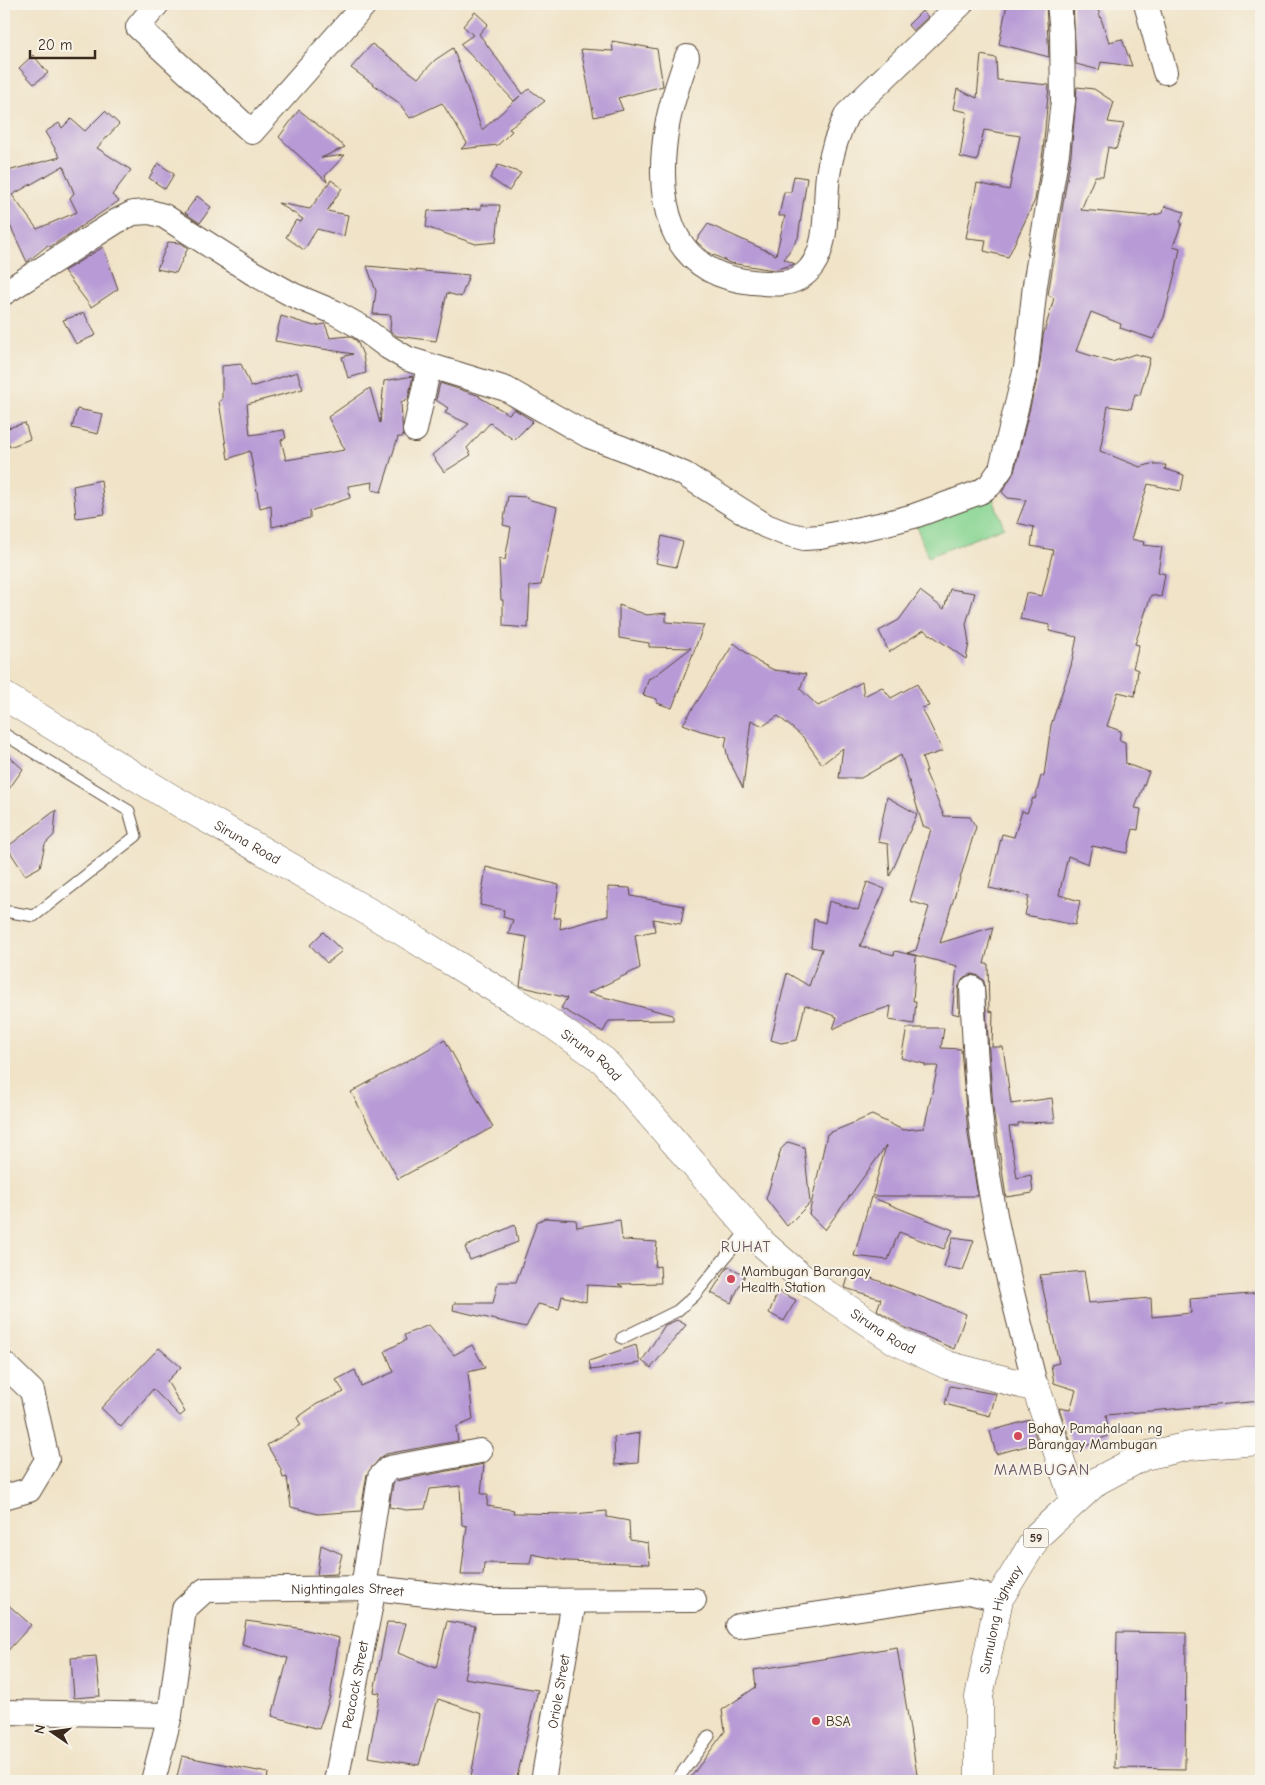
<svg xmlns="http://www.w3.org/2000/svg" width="1265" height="1785" viewBox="0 0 1265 1785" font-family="'Comic Neue',sans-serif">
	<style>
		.green { fill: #88d593; stroke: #628058 }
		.building { fill: #b89bd6; fill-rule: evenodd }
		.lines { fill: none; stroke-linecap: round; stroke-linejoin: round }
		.lane-casing { stroke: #564637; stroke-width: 13 }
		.street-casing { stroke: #564637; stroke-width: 26 }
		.secondary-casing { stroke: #564637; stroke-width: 29 }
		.primary-casing { stroke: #564637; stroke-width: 29 }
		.lane { stroke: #fff; stroke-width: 11 }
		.street { stroke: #fff; stroke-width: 24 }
		.secondary { stroke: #fff; stroke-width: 28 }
		.primary { stroke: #fff; stroke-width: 28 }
		.poi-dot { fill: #d1495b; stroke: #f7f3e8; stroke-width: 2 }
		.labels { text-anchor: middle; stroke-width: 4; stroke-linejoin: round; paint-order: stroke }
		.shield { fill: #f7f3e8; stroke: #73665b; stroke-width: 1 }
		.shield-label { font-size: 12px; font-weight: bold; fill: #3b2a1e }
		.street-label { font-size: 14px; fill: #3b2a1e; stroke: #f7f3e8 }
		.poi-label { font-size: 14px; fill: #3b2a1e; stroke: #f7f3e8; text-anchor: start }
		.neighbourhood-label { font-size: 15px; letter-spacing: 1px; fill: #67525e; stroke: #f7f3e8 }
		.quarter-label { font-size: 16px; letter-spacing: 1px; fill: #67525e; stroke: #f7f3e8 }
	</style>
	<rect width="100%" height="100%" fill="#f7f3e8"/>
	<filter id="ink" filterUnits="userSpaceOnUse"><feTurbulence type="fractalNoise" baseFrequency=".02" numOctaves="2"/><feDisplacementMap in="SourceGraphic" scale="10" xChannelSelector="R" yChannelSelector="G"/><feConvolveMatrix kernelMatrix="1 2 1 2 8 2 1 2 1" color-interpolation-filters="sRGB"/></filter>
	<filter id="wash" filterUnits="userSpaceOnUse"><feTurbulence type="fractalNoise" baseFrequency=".0096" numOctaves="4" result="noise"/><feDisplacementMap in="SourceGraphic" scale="20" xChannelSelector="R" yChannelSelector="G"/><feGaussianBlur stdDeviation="1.12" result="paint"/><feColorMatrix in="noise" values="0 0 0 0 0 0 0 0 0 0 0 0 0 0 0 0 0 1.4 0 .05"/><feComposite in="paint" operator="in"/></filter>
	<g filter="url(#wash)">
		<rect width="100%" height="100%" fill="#f0e3c7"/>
		<polygon class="green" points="990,491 1004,527 928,557 914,520"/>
		<g id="blocks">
			<g class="building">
				<polygon points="1007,4 1046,4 1049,57 999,44"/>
				<polygon points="1073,4 1096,4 1109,42 1122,39 1132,66 1101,62 1099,70 1076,64"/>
				<polygon points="922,11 928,17 913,31 908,25"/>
				<polygon points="475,12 488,24 479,34 523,94 529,89 545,101 509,129 512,131 498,145 461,149 467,143 442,103 410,118 399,103 351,68 372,44 418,78 435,60 453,48 482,130 520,96 514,101 460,44 473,35 463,26"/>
				<polygon points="612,41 657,49 663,86 618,98 623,110 594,117 581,49 613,51"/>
				<polygon points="33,55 48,73 34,84 19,68"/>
				<polygon points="981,55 996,58 997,80 1049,85 1043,151 1035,200 1008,257 984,251 986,240 966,238 977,183 1009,190 1020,136 984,130 977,161 960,157 967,112 953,109 957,89 977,98"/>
				<polygon points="1077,87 1094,89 1114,102 1108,122 1124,124 1116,149 1108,147 1103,176 1095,176 1081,210 1149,216 1163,213 1165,206 1184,212 1180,222 1182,223 1173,246 1180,248 1176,269 1164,317 1153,339 1120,328 1121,324 1091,312 1076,351 1112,362 1135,354 1150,358 1140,395 1135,394 1131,409 1108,406 1100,451 1140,467 1155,463 1154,465 1166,465 1165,469 1184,475 1181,491 1148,484 1131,539 1144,542 1143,545 1162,547 1158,572 1165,574 1161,597 1151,595 1135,644 1139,645 1133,668 1138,670 1135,696 1118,692 1107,726 1121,731 1119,740 1125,742 1126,764 1149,772 1135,808 1141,809 1138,830 1133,829 1127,853 1092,846 1088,864 1068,856 1059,895 1080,901 1075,925 1025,915 1029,896 989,888 1002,834 1014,837 1022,811 1027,813 1033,798 1035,799 1041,776 1044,776 1051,725 1071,666 1077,637 1049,631 1050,625 1020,619 1026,593 1042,596 1053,550 1031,546 1034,527 1017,523 1026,500 1008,498 1002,492 1014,472 1039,371 1043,336 1054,298 1048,295 1071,155"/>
				<polygon points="299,110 345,147 321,158 345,155 325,176 327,182 279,137"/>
				<path d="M105,111l14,13 -22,24 34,22 -19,25 7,6 -69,46 -2,-2 -21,17 -19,-41 -4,-1v-48l56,-15 -15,-25 14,-9 3,5 9,-9 14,12zM63,166l11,27 -4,5 7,14 -40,17 -25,-34z"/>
				<polygon points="158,163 174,174 165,189 149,178"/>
				<polygon points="498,165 521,173 509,191 490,178"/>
				<polygon points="794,176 807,178 798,238 784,259 795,264 774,270 730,263 708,252 696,241 708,224 776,255 785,216 779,216 784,192 791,192"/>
				<polygon points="331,180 342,188 327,211 348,215 344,236 317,229 304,250 286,237 296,220 301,222 303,219 278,203 310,209"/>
				<polygon points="197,196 211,207 200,223 185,213"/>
				<polygon points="481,205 500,205 496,242 476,244 426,227 428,211 481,209"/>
				<polygon points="168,242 181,243 188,248 176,273 157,269"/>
				<polygon points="103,247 118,289 91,307 64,271"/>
				<polygon points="367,266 469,275 461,297 447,293 436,341 397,336 390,331 391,315 373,314 376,291"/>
				<polygon points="84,313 96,335 76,344 63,320"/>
				<polygon points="281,316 314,326 325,324 330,338 349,336 354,339 357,341 363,355 366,373 348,378 342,357 353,354 275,341"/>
				<polygon points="241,364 251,387 297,372 303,389 247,404 250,435 284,430 286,438 281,440 286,460 345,450 328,417 370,388 380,423 384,381 413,376 408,399 401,402 403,437 398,437 381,492 372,490 373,482 348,486 350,498 310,511 310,518 272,527 271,505 260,508 250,451 228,459 219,401 222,400 222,366"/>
				<polygon points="440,383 480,396 479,397 509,414 514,409 533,421 514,440 490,423 467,448 471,455 444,472 432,455 469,424 445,413 448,408 436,400"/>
				<polygon points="77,409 103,414 98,434 72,428"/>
				<polygon points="25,423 30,439 10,447 4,429"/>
				<polygon points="101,480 105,514 76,518 73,486"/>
				<polygon points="508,496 527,497 527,499 557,507 541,585 530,586 528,628 503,626 503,600 501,600 499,559 505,560 511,527 503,525"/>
				<polygon points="662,536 683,542 676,567 656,563"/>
				<polygon points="950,589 975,593 966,624 969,643 966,659 924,630 889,652 879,631 899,620 920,591 944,609"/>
				<polygon points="619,605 647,615 666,613 666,622 704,625 672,708 657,703 657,699 643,695 649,678 652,678 691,648 649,647 649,643 619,638"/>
				<polygon points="734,643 758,662 774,670 806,674 800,689 818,706 862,682 864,696 882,687 891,698 917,684 929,706 922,708 943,751 922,758 927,771 925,771 944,816 970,817 976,827 940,943 993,927 984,964 988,964 989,1011 993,1012 992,1047 1003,1047 1011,1104 1052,1098 1055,1122 1018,1123 1018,1126 1009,1127 1017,1178 1031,1175 1033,1193 1006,1197 993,1108 984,981 979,976 972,974 964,977 958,988 959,1015 952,1013 957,966 907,953 916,950 929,907 910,901 931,829 923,826 901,755 861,778 839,778 843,748 822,764 803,737 778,716 763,726 751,720 743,788 728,758 725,745 727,737 701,731 683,724"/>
				<polygon points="4,752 23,769 4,796"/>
				<polygon points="887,797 917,814 890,876 888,844 878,842"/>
				<polygon points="56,810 54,835 45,844 40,867 25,875 7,847"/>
				<polygon points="486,867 559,885 554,918 561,918 560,929 608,916 608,887 630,888 631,896 684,906 681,924 653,919 655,931 635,935 640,968 588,993 673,1015 673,1020 609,1021 603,1032 561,1008 567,998 520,986 527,937 508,934 513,920 503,917 504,910 480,905"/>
				<polygon points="867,882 885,889 860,946 894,955 895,951 916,956 913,1001 916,1001 914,1024 889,1020 891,1006 858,1017 833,1029 837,1017 805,1005 797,1040 781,1043 771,1040 787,973 809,986 822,949 811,947 814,919 825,923 829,901 858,910"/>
				<polygon points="323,932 342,951 327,963 310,945"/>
				<polygon points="907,1028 944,1028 941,1048 961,1049 968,1134 978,1196 872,1196 886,1146 825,1230 809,1214 827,1134 872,1115 903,1130 924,1128 938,1066 925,1066 925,1064 901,1058"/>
				<polygon points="445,1040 493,1127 398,1179 351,1092"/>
				<polygon points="788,1142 804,1147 810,1203 787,1226 766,1199 781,1149"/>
				<polygon points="871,1197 953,1230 944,1249 899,1232 888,1260 854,1256"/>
				<polygon points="545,1218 576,1220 577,1227 620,1220 622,1240 657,1242 655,1267 660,1266 661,1283 618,1284 623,1287 587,1285 586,1302 562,1296 559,1309 538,1304 526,1327 453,1310 454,1303 493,1303 498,1282 516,1282 537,1222"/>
				<polygon points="515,1225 518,1242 470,1260 465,1247"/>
				<polygon points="953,1237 974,1240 963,1270 944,1267"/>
				<polygon points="728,1266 745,1275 731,1303 711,1293"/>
				<polygon points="850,1270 966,1314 954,1349 904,1327 877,1310 881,1299 845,1288"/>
				<polygon points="1084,1271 1089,1303 1151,1298 1152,1317 1191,1313 1190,1299 1261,1293 1261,1401 1106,1415 1109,1435 1074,1452 1059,1408 1070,1410 1076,1390 1054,1383 1051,1365 1059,1363 1040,1275"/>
				<polygon points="778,1291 796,1300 784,1321 769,1313"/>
				<polygon points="677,1320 686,1325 651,1368 642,1361 665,1325"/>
				<polygon points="429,1325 454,1355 472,1345 485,1368 468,1372 473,1420 456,1427 458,1441 386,1454 380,1458 367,1474 361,1511 318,1514 291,1507 287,1477 283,1478 281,1469 267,1445 301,1425 297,1418 317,1404 344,1392 336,1380 355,1370 361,1386 394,1372 385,1351 406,1340 404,1335"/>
				<polygon points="636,1345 640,1363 591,1370 589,1361"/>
				<polygon points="159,1348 181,1367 167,1381 185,1412 180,1416 153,1389 121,1427 101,1408"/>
				<polygon points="950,1386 996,1394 990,1416 945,1404"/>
				<polygon points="1030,1420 1038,1443 996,1454 990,1431"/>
				<polygon points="640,1433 638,1463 615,1465 614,1437"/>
				<polygon points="484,1464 481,1494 488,1494 487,1506 514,1510 513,1513 574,1514 607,1511 607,1517 629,1521 630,1540 648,1543 650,1564 567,1561 532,1554 530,1564 484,1563 483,1575 461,1575 467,1526 462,1525 460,1486 430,1489 425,1509 406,1510 389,1507 393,1484 396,1481"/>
				<polygon points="321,1545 342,1554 337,1574 317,1575"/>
				<polygon points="4,1601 31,1625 4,1655"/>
				<polygon points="246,1621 298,1628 339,1638 330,1697 319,1729 272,1716 288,1658 242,1645"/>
				<polygon points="447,1621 475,1626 464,1678 538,1690 516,1781 484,1781 471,1777 482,1714 438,1699 419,1765 368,1757 380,1693 374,1692 387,1622 406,1623 398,1653 436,1668"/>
				<polygon points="1117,1632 1186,1633 1185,1769 1115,1768"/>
				<polygon points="897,1647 918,1781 688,1781 725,1731 722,1710 756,1687 754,1670"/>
				<polygon points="96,1656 100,1696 74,1698 71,1658"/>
				<polygon points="182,1756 268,1773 267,1781 176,1781"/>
			</g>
		</g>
	</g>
	<g filter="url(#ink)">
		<use href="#blocks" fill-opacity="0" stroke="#564637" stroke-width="1"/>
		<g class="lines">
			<defs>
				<g id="lane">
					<polyline points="4,734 129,811 136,836 34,916 10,912"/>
					<polyline points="622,1338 677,1311 694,1296 745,1233"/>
					<polyline points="676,1781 709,1736"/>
				</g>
				<g id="street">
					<polyline points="157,4 138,27 252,132 365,4"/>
					<polyline points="1146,4 1165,72"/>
					<path d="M687,57c-7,22 -16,45 -20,69 -12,72 -1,147 85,156 19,2 42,5 57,-12 21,-24 15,-65 19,-95 3,-22 9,-41 19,-61l114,-110"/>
					<polyline points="4,293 117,221 133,213 150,212 164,216 253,273 293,295 334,312 361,327 388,347 408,359 506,389 589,436 622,448 684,474 766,526 784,533 804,538 820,537 879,525 914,516 980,492 990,485 1001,469 1026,368 1035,285 1057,153 1063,101 1062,32 1059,4"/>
					<polyline points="415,430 429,367"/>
					<path d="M972,988c3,65 6,129 17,193 11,70 30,139 47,207"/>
					<polyline points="4,1364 32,1391 47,1460 29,1490 4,1497"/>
					<polyline points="363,1588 380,1477 389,1468 480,1451"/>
					<polyline points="738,1626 969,1592 999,1599"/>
					<polyline points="4,1712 170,1715"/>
					<path id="s1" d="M153,1781l17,-66 14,-106 21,-19 169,-2 113,13 207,-1"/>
					<path id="s2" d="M336,1781l38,-193"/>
					<path id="s3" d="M543,1781l31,-180"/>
				</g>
				<g id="secondary">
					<path id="s4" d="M4,696l167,102 229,132 149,92 55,39 158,182 40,35 94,63 51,24 89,23 38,112"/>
				</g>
				<g id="primary">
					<path id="s5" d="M979,1781v-84l20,-98 39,-64 59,-54 47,-25 46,-10 71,-5"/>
				</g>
			</defs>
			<use href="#lane" class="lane-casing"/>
			<use href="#street" class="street-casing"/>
			<use href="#secondary" class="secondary-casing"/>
			<use href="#primary" class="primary-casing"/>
			<use href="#lane" class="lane"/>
			<use href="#street" class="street"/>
			<use href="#secondary" class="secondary"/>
			<use href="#primary" class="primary"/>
		</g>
	</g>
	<g class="poi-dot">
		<circle cx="731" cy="1279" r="5"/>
		<circle cx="1018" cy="1436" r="5"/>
		<circle cx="816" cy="1721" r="5"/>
	</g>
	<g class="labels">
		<rect class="shield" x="1023.5" y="1528.5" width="25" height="19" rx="4"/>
		<g class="shield-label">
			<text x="1036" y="1542">59</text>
		</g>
		<g class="street-label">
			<text dy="5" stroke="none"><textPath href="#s4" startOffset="284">Siruna Road</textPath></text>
			<text dy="5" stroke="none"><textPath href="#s4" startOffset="689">Siruna Road</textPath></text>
			<text dy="5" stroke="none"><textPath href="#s4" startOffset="1094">Siruna Road</textPath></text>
			<text dy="5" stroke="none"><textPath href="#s1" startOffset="346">Nightingales Street</textPath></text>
			<text dy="5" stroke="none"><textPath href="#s5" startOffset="165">Sumulong Highway</textPath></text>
			<text dy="5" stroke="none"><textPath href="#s2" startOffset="98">Peacock Street</textPath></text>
			<text dy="5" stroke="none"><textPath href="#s3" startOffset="91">Oriole Street</textPath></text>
		</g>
		<g class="poi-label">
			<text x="741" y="1276">Mambugan Barangay<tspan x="741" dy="16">Health Station</tspan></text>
			<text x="1028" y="1433">Bahay Pamahalaan ng<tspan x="1028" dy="16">Barangay Mambugan</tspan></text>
			<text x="826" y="1726">BSA</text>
		</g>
		<g class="neighbourhood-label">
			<text x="746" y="1252">RUHAT</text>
		</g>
		<g class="quarter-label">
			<text x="1042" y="1475">MAMBUGAN</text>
		</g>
	</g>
	<rect width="1265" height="1785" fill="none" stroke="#f7f3e8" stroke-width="20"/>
	<g transform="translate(52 1732) rotate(283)" stroke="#f7f3e8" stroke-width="4" paint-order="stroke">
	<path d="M0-4L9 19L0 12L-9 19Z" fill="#3b2a1e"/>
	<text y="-8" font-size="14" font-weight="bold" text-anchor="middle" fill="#3b2a1e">N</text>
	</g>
	<path d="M30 50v8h65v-8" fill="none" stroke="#3b2a1e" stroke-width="2.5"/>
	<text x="38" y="50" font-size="15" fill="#3b2a1e" stroke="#f7f3e8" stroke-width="4" paint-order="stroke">20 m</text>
</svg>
